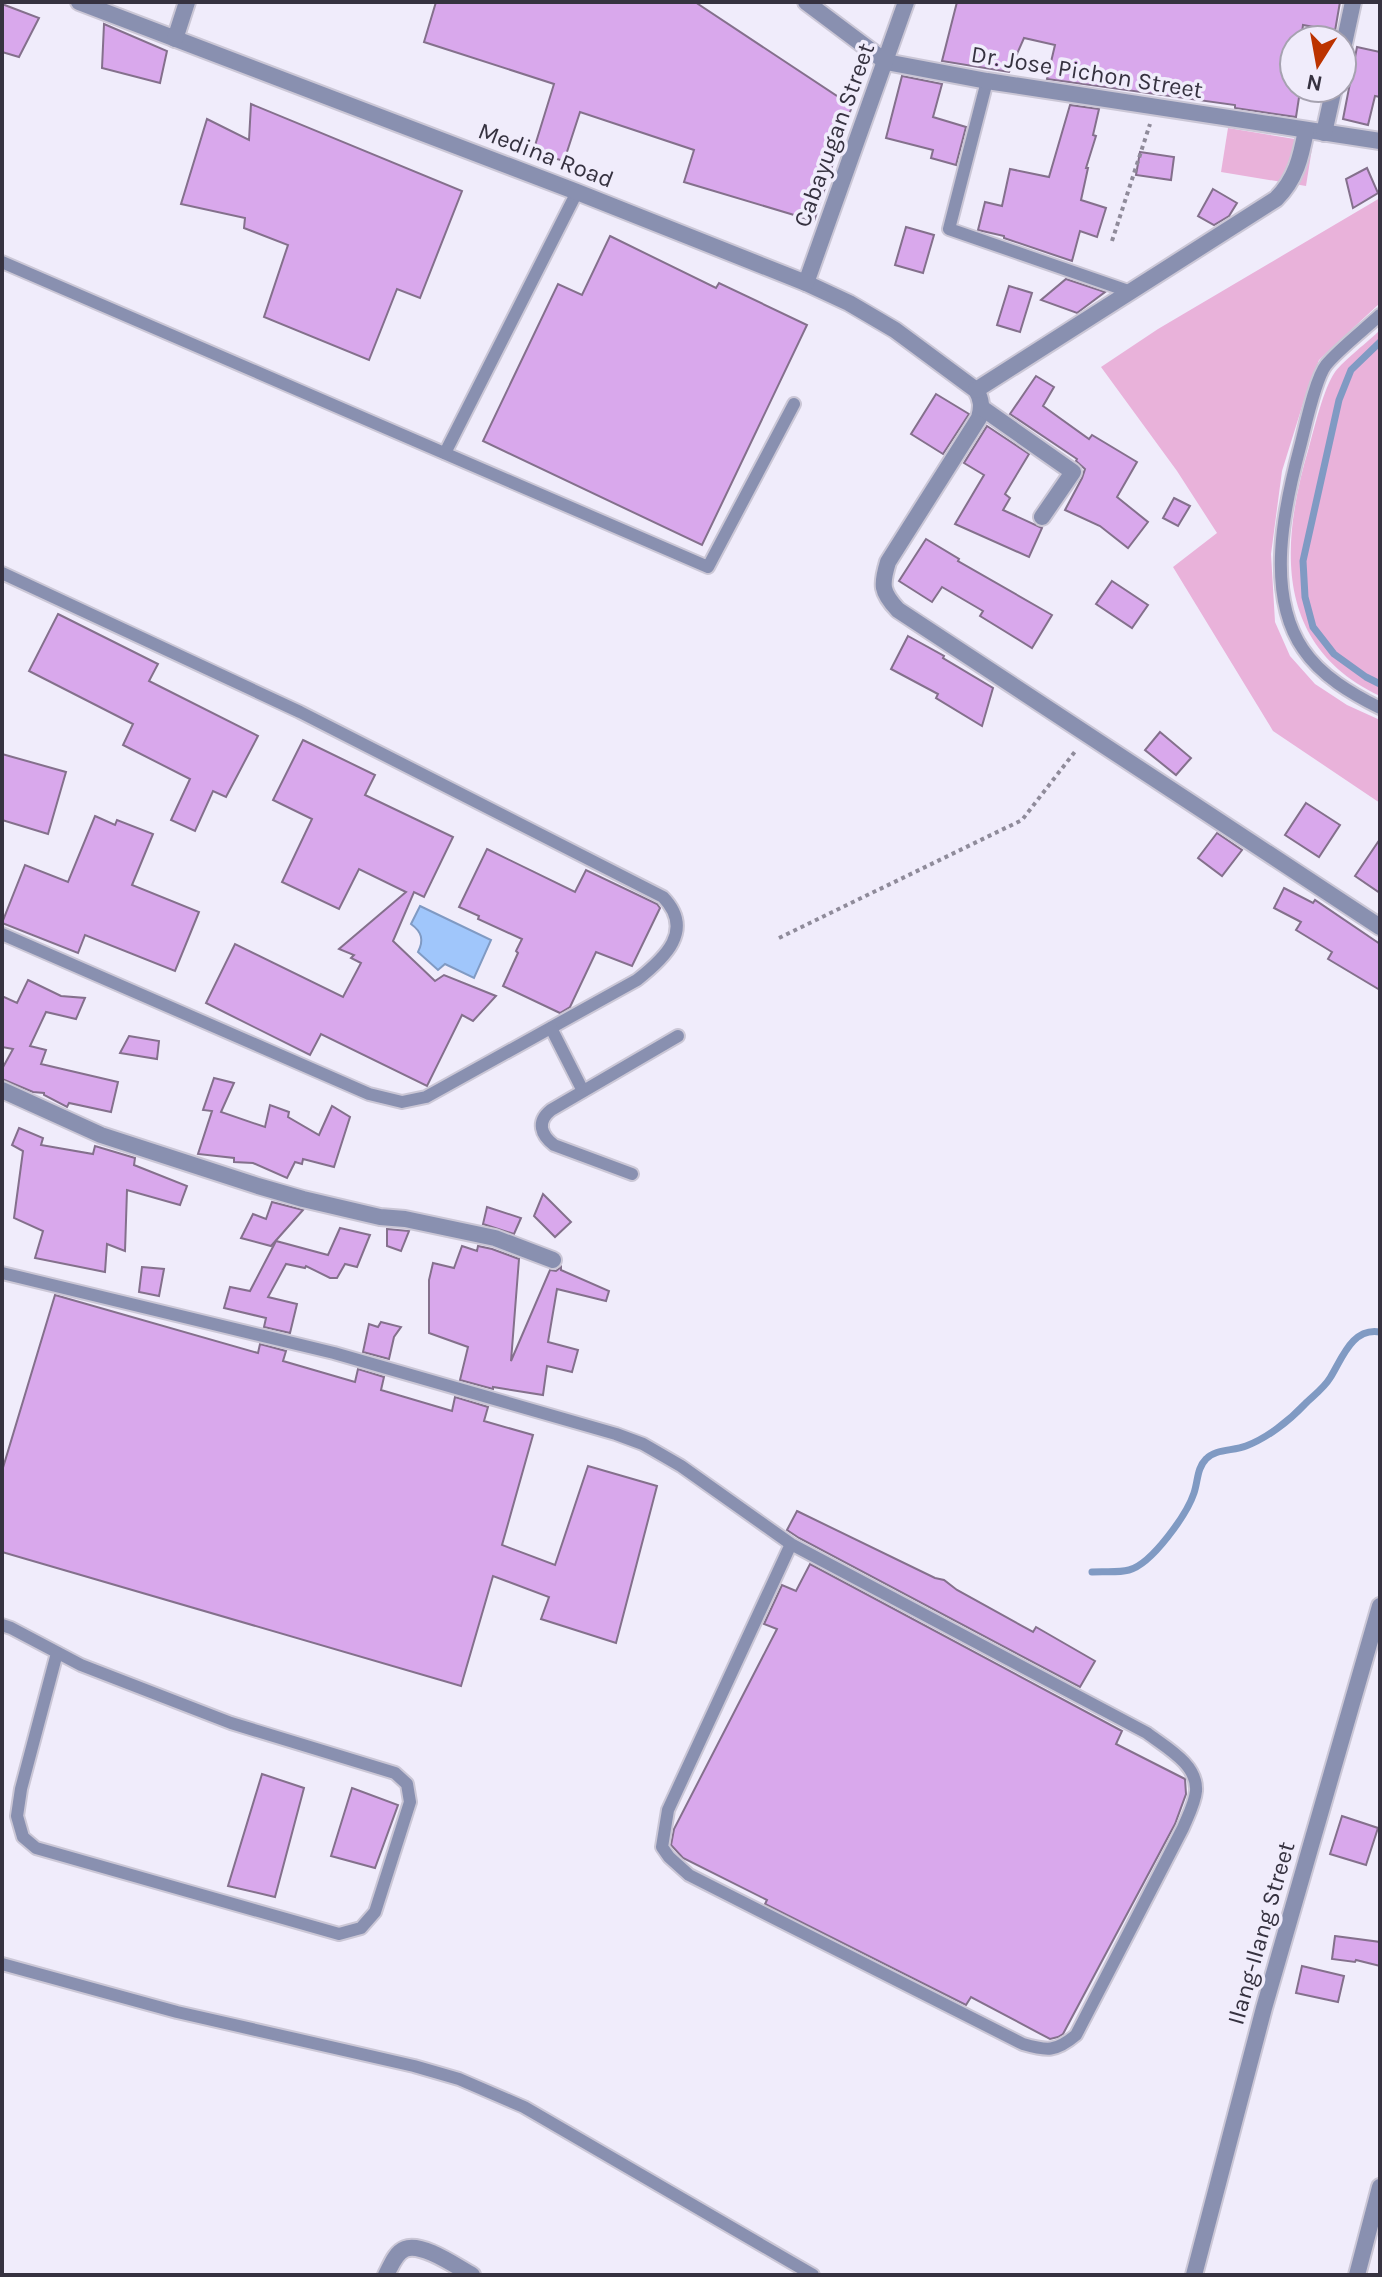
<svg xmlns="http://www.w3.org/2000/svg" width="1382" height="2277" viewBox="0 0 1382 2277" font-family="Karla,sans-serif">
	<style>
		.green { fill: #e9b2da }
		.water { fill: #a0c6fb; stroke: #809ac3; stroke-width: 2 }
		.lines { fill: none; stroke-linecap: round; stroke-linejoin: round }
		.stream { stroke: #809ac3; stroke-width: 7 }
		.building { fill: #d9a8ec; stroke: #84708c; stroke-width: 2 }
		.service-casing { stroke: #cbc7d6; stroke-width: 16 }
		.minor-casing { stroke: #cbc7d6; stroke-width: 20 }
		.path { stroke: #8f8b9a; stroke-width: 4; stroke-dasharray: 4 4; stroke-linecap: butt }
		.service { stroke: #8990b0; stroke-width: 12 }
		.minor { stroke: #8990b0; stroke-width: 16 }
		.labels { text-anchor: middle; stroke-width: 7; stroke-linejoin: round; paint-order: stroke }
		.street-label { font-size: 24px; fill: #363240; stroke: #f0ecfb }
	</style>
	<rect width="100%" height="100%" fill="#f0ecfb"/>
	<g class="green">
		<polygon points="1228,128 1313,142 1306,186 1221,172"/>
		<polygon points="1380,198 1380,303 1319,360 1305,397 1282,471 1271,554 1275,622 1290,656 1315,684 1347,705 1380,720 1380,803 1273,731 1173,567 1217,533 1177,471 1101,367 1158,329"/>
		<path d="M1380,330v366c-106,-50 -100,-151 -71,-249 6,-21 14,-57 26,-75 10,-13 33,-30 45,-42z"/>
	</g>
	<path class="water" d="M420,906l71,34 -17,38 -29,-14 -7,6 -20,-18c6,-12 4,-20 -7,-28z"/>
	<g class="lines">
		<g class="stream">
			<polyline points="1380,342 1351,370 1339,400 1303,561 1305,597 1313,627 1334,654 1366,677 1380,684"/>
			<path d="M1092,1572c12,-1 25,1 37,-2 23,-6 58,-56 65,-77 4,-12 3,-25 12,-34 9,-10 27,-8 40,-13 21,-8 43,-25 59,-42 8,-8 19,-16 25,-26 12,-19 22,-51 50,-46"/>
		</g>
	</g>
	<g class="building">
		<polygon points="436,2 695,2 852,106 814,221 684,182 694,150 580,112 564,161 533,152 554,84 424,42"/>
		<polygon points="957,2 1340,2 1335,31 1303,25 1301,40 1294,40 1294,90 1300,91 1296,117 1235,108 1235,105 1047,79 1055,45 1024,38 1009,72 942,61"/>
		<polygon points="2,4 39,18 19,57 2,52"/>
		<polygon points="104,24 167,51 160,83 102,68"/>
		<polygon points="1357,47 1380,52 1380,97 1375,96 1368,125 1343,119"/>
		<polygon points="902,76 942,84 933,117 966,127 956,165 931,158 933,150 886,138"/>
		<polygon points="251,104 462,191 420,298 397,289 369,360 264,317 288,245 244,228 245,218 181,204 207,119 249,140"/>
		<polygon points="1070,105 1099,109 1093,135 1096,136 1086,168 1088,168 1081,200 1106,208 1097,237 1080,231 1072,261 1004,238 1004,236 978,230 985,202 1002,206 1010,169 1049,177"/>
		<polygon points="1140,152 1174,157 1171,180 1136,175"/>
		<polygon points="1367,168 1378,193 1353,208 1346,179"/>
		<polygon points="1213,189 1237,203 1229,216 1214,225 1198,216"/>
		<polygon points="906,227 934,235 923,273 895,265"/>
		<polygon points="610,236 716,288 719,283 807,325 702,545 483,441 558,284 582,295"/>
		<polygon points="1066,279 1105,292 1077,313 1041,300"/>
		<polygon points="1009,286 1032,293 1020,332 997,325"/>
		<polygon points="1036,376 1054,387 1043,406 1089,439 1092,435 1137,462 1117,497 1148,522 1128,548 1100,526 1065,510 1082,478 1085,469 1076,461 1077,459 1010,414"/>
		<polygon points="936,394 969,414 943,454 911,434"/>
		<polygon points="987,426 1029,454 1005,494 1010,498 1003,510 1042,528 1029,557 955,524 984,475 964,463"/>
		<polygon points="1174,498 1190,506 1178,526 1163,518"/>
		<polygon points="926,539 959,559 958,561 1052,615 1032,648 980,616 983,611 942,587 932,602 899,581"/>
		<polygon points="1112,581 1148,605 1132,628 1096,604"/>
		<polygon points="58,614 158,664 149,681 258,736 226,797 213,791 195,831 171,820 190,779 123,745 133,724 29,671"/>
		<polygon points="908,636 944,656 943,658 993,688 982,726 936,698 938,694 891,669"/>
		<polygon points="1160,732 1191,758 1176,775 1145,750"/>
		<polygon points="303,740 375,775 365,795 453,837 424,897 414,892 393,941 435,981 444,975 496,996 473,1021 462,1015 427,1086 321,1034 310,1055 206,1003 235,944 343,997 361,963 351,958 354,955 339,949 406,892 359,869 339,909 282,882 312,819 273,800"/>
		<polygon points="2,754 66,772 48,834 2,820"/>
		<polygon points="1306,803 1340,825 1319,857 1285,835"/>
		<polygon points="95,816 115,825 117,820 153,834 132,885 199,912 175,971 85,935 78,953 2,923 25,865 68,882"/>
		<polygon points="1217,833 1242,850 1222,876 1198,858"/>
		<polygon points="1380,839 1380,893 1355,876"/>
		<polygon points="487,849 575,892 586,870 657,904 660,908 632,966 596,952 570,1007 560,1013 503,986 518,953 516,951 522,939 478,919 479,916 459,907"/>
		<polygon points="1284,888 1313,903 1315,900 1380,944 1380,990 1328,959 1332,952 1296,930 1301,922 1274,908"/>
		<polygon points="28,980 61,996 85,998 76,1019 46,1012 30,1046 46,1050 41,1064 118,1082 111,1112 69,1103 67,1107 44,1095 44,1093 33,1092 2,1079 2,1069 13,1049 2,1047 2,996 17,1003"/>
		<polygon points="129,1036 159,1041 157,1059 120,1053"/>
		<polygon points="214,1078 234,1083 221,1112 265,1127 270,1105 289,1112 288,1117 319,1135 332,1106 350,1117 334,1167 303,1159 302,1164 295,1162 287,1178 253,1163 234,1162 234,1158 198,1154 212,1111 203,1110"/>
		<polygon points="19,1128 43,1138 41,1145 93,1154 95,1146 135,1158 134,1165 187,1186 180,1205 127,1190 125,1251 107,1244 105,1272 35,1258 43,1231 14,1218 23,1151 12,1145"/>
		<polygon points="543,1194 571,1222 555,1237 534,1216"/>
		<polygon points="272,1202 303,1210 271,1246 241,1238 253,1214 266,1219"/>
		<polygon points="487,1207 521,1218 514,1234 483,1224"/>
		<polygon points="340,1228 370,1235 357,1267 345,1264 337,1278 330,1278 306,1266 305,1268 286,1264 268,1297 297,1304 290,1333 264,1327 266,1318 224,1308 230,1287 250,1291 276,1241 328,1255"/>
		<polygon points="387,1229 409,1231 401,1251 387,1246"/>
		<polygon points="462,1246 477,1251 478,1246 492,1249 519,1259 511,1361 550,1270 556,1271 561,1267 561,1270 609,1291 606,1301 557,1289 548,1342 578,1350 572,1372 547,1366 543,1395 493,1387 493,1389 460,1380 468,1347 429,1333 429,1280 433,1263 454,1268"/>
		<polygon points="142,1267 164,1269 159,1296 139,1292"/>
		<polygon points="55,1295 258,1353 260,1344 286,1351 283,1361 355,1382 358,1369 384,1377 381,1390 452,1411 455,1397 488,1407 484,1421 533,1435 502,1545 555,1565 588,1466 657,1486 616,1643 541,1619 549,1597 493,1576 461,1686 2,1552 2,1471"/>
		<polygon points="381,1322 401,1327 394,1337 389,1359 363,1352 369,1324 378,1327"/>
		<polygon points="797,1511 935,1578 944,1580 957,1590 1033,1632 1036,1627 1095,1661 1080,1687 799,1538 787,1530"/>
		<polygon points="810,1564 1122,1731 1116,1744 1185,1779 1186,1794 1175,1824 1063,2034 1058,2037 1050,2039 971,1997 966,2005 765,1904 767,1900 683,1858 671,1845 674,1829 777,1629 764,1624 782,1585 796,1591"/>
		<polygon points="262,1774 304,1788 275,1897 228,1886"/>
		<polygon points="352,1788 398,1805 375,1868 331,1856"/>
		<polygon points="1342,1816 1378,1828 1366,1865 1330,1854"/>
		<polygon points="1335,1936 1380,1942 1380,1966 1356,1960 1355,1962 1332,1959"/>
		<polygon points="1302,1966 1344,1976 1338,2002 1296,1993"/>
	</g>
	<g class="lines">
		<defs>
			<g id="service">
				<polyline points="987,81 949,229 1131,292"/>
				<polyline points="2,262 708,567 794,404"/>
				<path d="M1380,315c-15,14 -42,35 -54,50 -11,14 -21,63 -26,82 -16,60 -35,146 3,202 18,27 49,45 77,59"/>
				<polyline points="445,453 577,192"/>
				<path d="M2,573l298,139 363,185c32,33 2,61 -26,83l-211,117 -24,5 -33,-8 -367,-160"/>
				<polyline points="551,1028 583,1091"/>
				<path d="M632,1174l-78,-29c-13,-10 -18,-23 -3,-35l127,-74"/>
				<path d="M2,1273l332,80 282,81 27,10 38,22 110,78 356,189c18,14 51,31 49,58 -1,12 -8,25 -13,37l-107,207c-20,17 -29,16 -53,9l-334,-169 -20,-18 -7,-10 6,-37 123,-266"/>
				<polyline points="2,1625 11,1628 81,1665 231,1723 395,1773 407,1784 410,1802 375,1912 361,1928 339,1934 36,1848 23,1837 17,1816 21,1789 57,1653"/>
				<polyline points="2,1964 177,2012 414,2066 459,2079 524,2107 813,2275"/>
			</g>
			<g id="minor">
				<path d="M79,2l498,190 229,91 43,20 46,27 81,60c6,10 6,17 3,28l-91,144c-7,23 -7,30 10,48l482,317"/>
				<polyline points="806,2 886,62 987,81 1380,141"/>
				<polyline points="175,39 187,2"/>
				<polyline points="1342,53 1353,2"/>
				<polyline points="1324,133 1334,88"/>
				<polyline points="806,283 906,2"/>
				<path d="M976,390l300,-191c20,-20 25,-42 30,-69"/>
				<polyline points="982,408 1073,472 1042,517"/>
				<polyline points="2,1090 101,1135 258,1186 303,1199 380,1217 405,1219 495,1238 553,1260"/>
				<path d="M386,2275c5,-9 9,-22 19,-26 17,-7 52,18 67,26"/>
				<polyline points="1194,2275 1264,2008 1380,1606"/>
				<polyline points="1357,2275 1380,2187"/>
			</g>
		</defs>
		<use href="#service" class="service-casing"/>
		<use href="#minor" class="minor-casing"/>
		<g class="path">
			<polyline points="1112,241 1150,124"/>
			<polyline points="779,938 1022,820 1077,749"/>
		</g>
		<use href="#service" class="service"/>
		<use href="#minor" class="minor"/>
	</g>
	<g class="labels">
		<g class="street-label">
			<text transform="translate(1087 72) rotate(9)" y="8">Dr. Jose Pichon Street</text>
			<text transform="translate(834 135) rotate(-70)" y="8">Cabayugan Street</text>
			<text transform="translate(546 155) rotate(21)" y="8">Medina Road</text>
			<text transform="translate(1261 1933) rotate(-74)" y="8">Ilang-Ilang Street</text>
		</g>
	</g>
	<rect width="1382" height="2277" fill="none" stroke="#363240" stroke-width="8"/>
	<g transform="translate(1318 64) rotate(191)"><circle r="38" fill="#f0ecfb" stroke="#a6a2b0" stroke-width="2"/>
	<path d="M0-6L14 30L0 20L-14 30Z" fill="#bc3300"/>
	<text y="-12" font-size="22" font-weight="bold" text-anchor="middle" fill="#363240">N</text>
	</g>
</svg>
